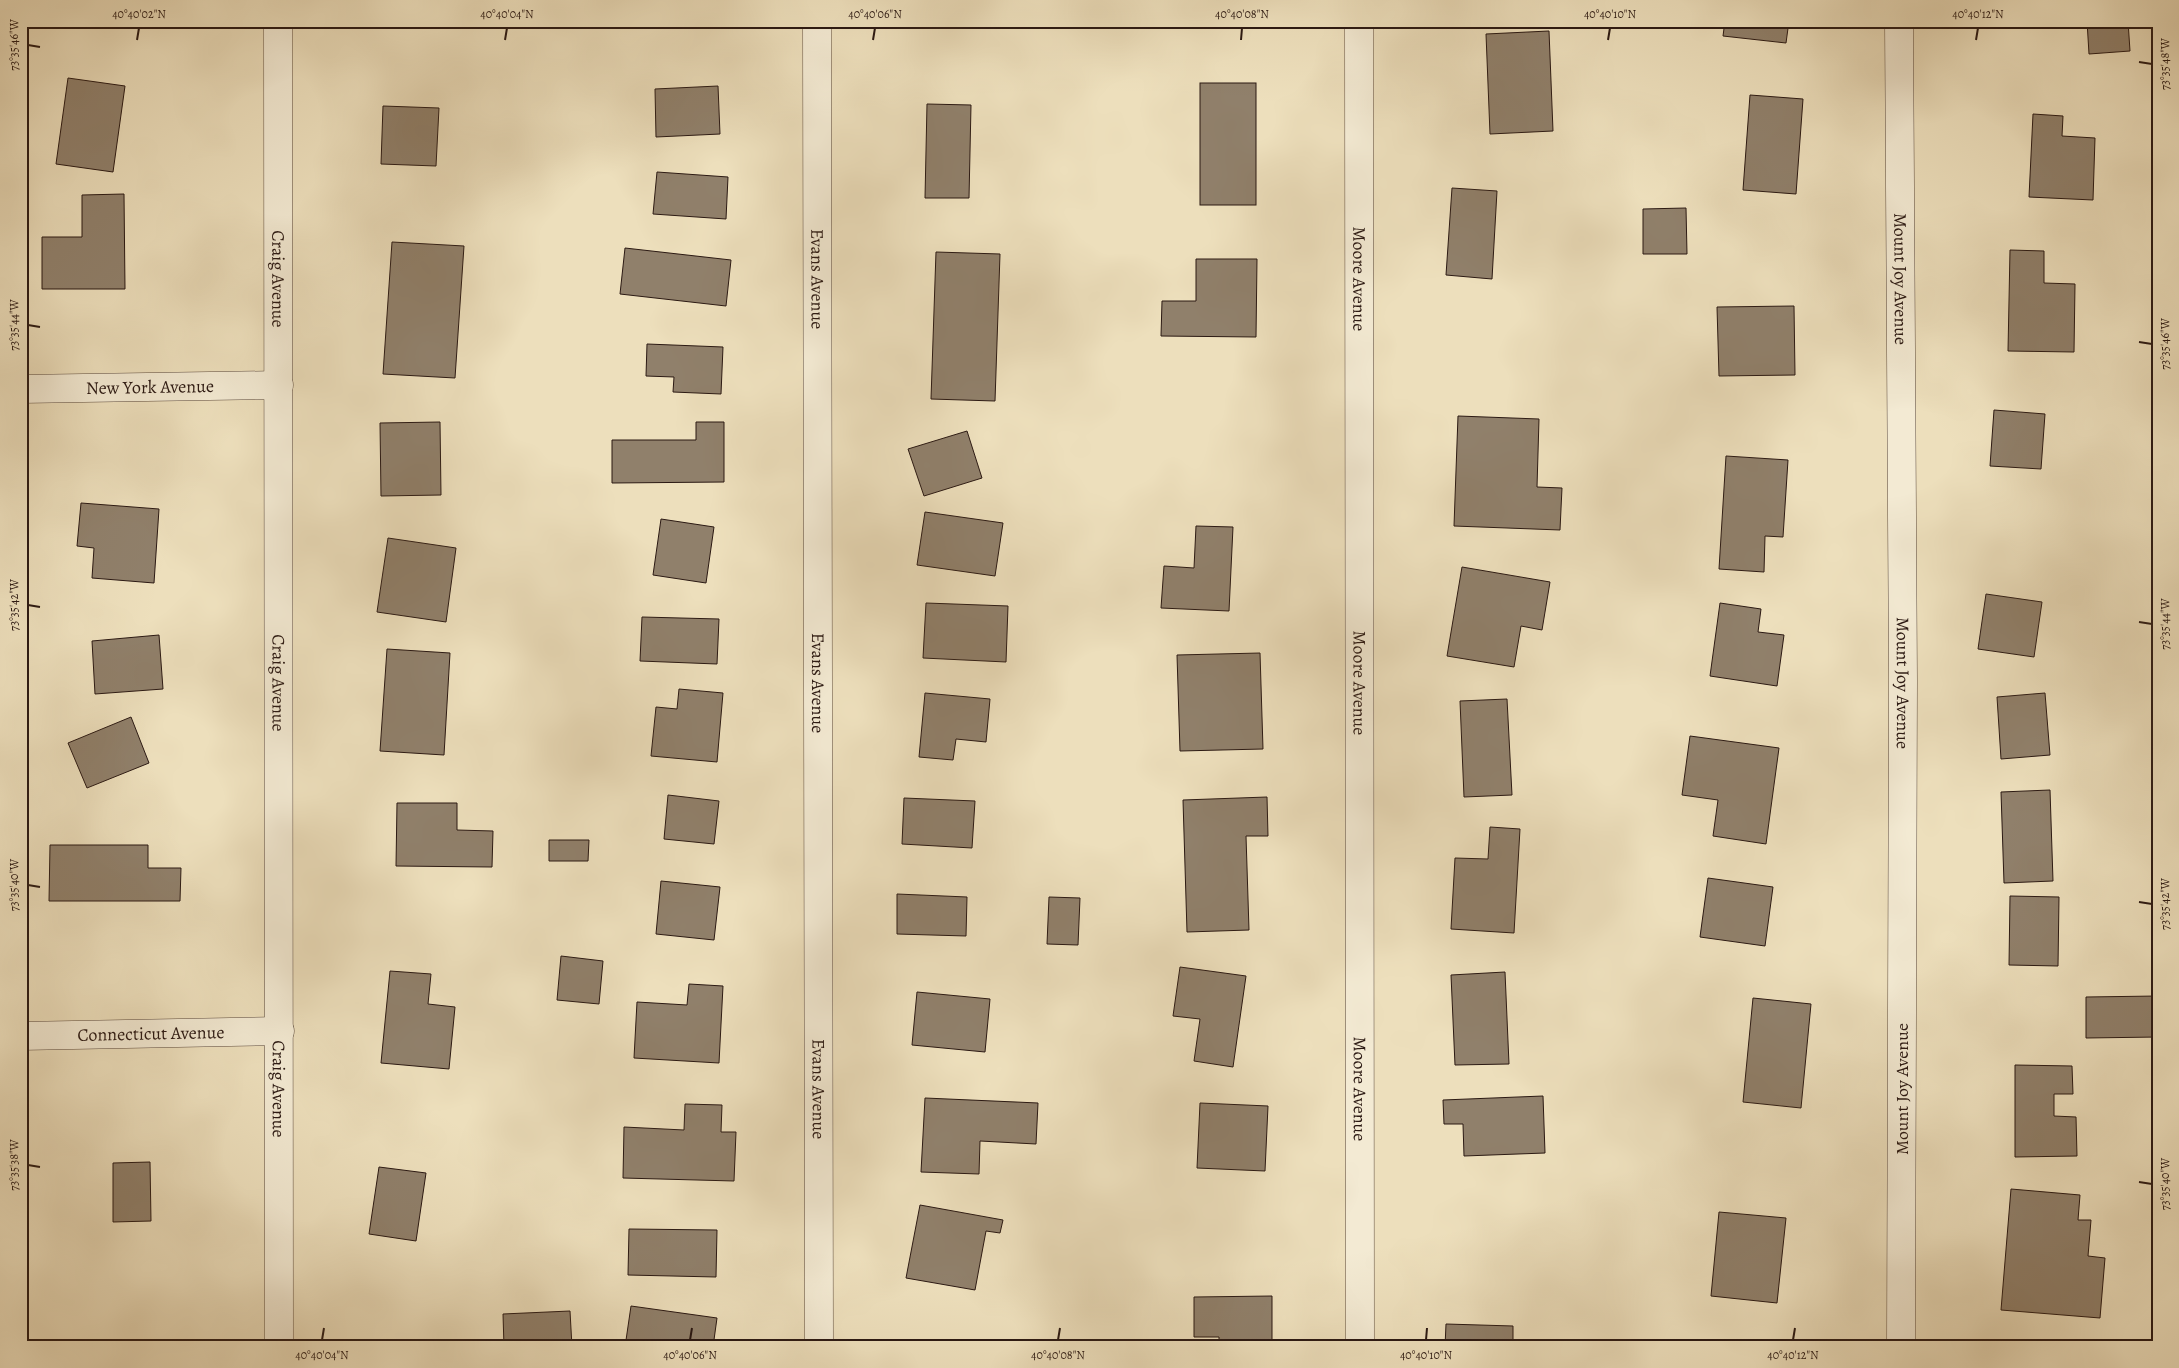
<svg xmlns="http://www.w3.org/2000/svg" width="2179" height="1368" viewBox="0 0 2179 1368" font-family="Alegreya,serif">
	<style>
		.building { fill: #90806b; stroke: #2b1913 }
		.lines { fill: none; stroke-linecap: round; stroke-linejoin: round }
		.minor-casing { stroke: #5c4a3d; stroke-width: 29 }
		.minor { stroke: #f3ead3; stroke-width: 28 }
		.ticks { fill: none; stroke: #2b1913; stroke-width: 2 }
		.labels { text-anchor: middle; stroke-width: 4; stroke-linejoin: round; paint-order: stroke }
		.street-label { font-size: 18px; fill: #2b1913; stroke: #f3ead3 }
		.neatline { fill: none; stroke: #2b1913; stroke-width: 2 }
		.ticks-label { font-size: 12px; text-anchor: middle; fill: #2b1913 }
	</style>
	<rect width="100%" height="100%" fill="#eddfbc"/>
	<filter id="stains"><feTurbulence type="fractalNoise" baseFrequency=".004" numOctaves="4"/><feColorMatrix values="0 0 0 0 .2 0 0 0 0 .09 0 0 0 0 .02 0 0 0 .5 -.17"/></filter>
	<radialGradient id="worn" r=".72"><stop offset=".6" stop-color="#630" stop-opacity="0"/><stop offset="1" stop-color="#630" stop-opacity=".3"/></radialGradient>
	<g class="building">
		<polygon points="1725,21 1789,21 1786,43 1723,36"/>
		<polygon points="2087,21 2128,21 2130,51 2089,54"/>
		<polygon points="1549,31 1553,131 1490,134 1486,34"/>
		<polygon points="68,78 125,86 113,172 56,164"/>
		<rect x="1200" y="83" width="56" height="122"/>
		<polygon points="718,86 720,134 656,137 655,89"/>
		<polygon points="1750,95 1803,99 1796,194 1743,190"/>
		<polygon points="927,104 971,105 969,198 925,198"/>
		<polygon points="383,106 439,108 436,166 381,164"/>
		<polygon points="2033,114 2063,116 2062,136 2095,138 2093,200 2029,197"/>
		<polygon points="657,172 728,177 726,219 653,214"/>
		<polygon points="1452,188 1497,191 1492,279 1446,275"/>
		<polygon points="124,194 125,289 42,289 42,237 82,237 82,195"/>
		<polygon points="1686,208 1687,254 1643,254 1643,209"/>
		<polygon points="392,242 464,246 455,378 383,374"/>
		<polygon points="625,248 731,260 726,306 620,294"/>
		<polygon points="2010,250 2044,251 2044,283 2075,284 2074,352 2008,351"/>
		<polygon points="936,252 1000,254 995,401 931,399"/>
		<polygon points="1196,259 1257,259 1256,337 1161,336 1162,301 1196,301"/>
		<polygon points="1794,306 1795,375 1719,376 1717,307"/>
		<polygon points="647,344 723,347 721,394 673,392 674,377 646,376"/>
		<polygon points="1994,410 2045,414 2041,469 1990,466"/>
		<polygon points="1458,416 1539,419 1537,487 1562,488 1560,530 1454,526"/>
		<polygon points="440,422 441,495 381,496 380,423"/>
		<polygon points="696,422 724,422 724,482 612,483 612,440 696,440"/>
		<polygon points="967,431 982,478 924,496 908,449"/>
		<polygon points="1726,456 1788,460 1783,537 1765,536 1764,572 1719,569"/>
		<polygon points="81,503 159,509 154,583 92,578 94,548 77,546"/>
		<polygon points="925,512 1003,523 995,576 917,565"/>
		<polygon points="661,519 714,527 706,583 653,575"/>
		<polygon points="1196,526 1233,527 1229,611 1161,608 1164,566 1194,568"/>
		<polygon points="388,538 456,548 446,622 377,612"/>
		<polygon points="1462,567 1550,582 1542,630 1521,626 1514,667 1447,656"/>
		<polygon points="1986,594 2042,602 2034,657 1978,649"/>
		<polygon points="926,603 1008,606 1006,662 923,658"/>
		<polygon points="1720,603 1761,609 1758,632 1784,635 1777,686 1710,676"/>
		<polygon points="642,617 719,619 717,664 640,661"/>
		<polygon points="159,635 163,689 95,694 92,641"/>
		<polygon points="387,649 450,653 444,755 380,751"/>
		<polygon points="1260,653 1263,749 1180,751 1177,655"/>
		<polygon points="679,689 723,693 717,762 651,756 656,707 677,709"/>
		<polygon points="925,693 990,699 986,742 956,739 953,760 919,757"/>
		<polygon points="2045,693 2050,755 2001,759 1997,697"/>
		<polygon points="1507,699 1512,795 1464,797 1460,701"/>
		<polygon points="131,717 149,763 87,788 68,743"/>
		<polygon points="1690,736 1779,748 1766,844 1713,836 1718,800 1682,795"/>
		<polygon points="2050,790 2053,881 2004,883 2001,792"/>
		<polygon points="668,795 719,801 714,844 664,839"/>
		<polygon points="1267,797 1268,836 1246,836 1249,930 1187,932 1183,800"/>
		<polygon points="904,798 975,801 972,848 902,844"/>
		<polygon points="397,803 457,803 457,830 493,831 492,867 396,866"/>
		<polygon points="1490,827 1520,829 1514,933 1451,929 1455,858 1488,859"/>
		<polygon points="549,840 589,840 588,861 549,861"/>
		<polygon points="50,845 148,845 148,868 181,868 180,901 49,901"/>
		<polygon points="1708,878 1773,887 1765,946 1700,937"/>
		<polygon points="661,881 720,887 714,940 656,934"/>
		<polygon points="897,894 967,897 966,936 897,934"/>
		<polygon points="2010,896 2059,897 2058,966 2009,965"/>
		<polygon points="1049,897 1080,898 1078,945 1047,944"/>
		<polygon points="561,956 603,961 599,1004 557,1000"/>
		<polygon points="1180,967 1246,976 1233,1067 1194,1061 1200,1019 1173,1016"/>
		<polygon points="390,971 431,974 428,1004 455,1007 449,1069 381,1063"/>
		<polygon points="1505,972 1509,1064 1455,1065 1451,975"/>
		<polygon points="689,984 723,986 719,1063 634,1058 637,1002 687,1005"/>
		<polygon points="917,992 990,999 985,1052 912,1045"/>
		<polygon points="2157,996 2158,1037 2086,1038 2086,997"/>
		<polygon points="1753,998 1811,1004 1801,1108 1743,1102"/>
		<polygon points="2015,1065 2072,1066 2073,1094 2054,1094 2054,1116 2076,1117 2077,1156 2015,1157"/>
		<polygon points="1543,1096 1545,1153 1464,1156 1463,1124 1444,1124 1443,1100"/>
		<polygon points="925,1098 1038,1103 1036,1144 980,1141 979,1174 921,1172"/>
		<polygon points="1200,1103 1268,1106 1265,1171 1197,1168"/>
		<polygon points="685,1104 722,1105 721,1132 736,1132 734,1181 623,1178 624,1127 684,1130"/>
		<polygon points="150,1162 151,1221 113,1222 113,1163"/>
		<polygon points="379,1167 426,1173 416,1241 369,1234"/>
		<polygon points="2011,1189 2080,1195 2078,1220 2091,1220 2088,1256 2105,1258 2100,1318 2001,1310"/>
		<polygon points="920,1205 1003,1220 1000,1233 986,1231 975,1290 906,1278"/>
		<polygon points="1719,1212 1786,1218 1777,1303 1711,1296"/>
		<polygon points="629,1229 717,1230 716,1277 628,1275"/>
		<polygon points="1272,1296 1272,1347 1219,1347 1219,1337 1194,1337 1194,1297"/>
		<polygon points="631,1306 717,1318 713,1347 625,1347"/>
		<polygon points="570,1311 572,1347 504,1347 503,1314"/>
		<polygon points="1446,1324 1513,1326 1513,1347 1445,1347"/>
	</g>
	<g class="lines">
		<defs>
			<g id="minor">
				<path id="s1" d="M278,21l1,1326"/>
				<path id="s2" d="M817,21l2,1326"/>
				<path id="s3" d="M1359,21l1,1326"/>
				<path id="s4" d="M1899,21l4,659 -2,667"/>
				<path id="s5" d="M21,389l258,-4"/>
				<path id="s6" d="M21,1036l259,-5"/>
			</g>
		</defs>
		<use href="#minor" class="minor-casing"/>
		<use href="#minor" class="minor"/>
	</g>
	<path class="ticks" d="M137,40l2,-12M505,40l2,-12M873,40l2,-12M1241,40l1,-12M1608,40l2,-12M1976,40l2,-12M28,45l12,2M2139,62l13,2M28,325l12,2M2139,342l13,2M28,605l12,2M2139,622l13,2M28,885l12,2M2139,902l13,2M28,1165l12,2M2139,1182l13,2M322,1340l2,-12M690,1340l2,-12M1058,1340l2,-12M1426,1340l1,-12M1793,1340l2,-12"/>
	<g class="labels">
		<g class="street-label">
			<text dy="6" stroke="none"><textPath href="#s1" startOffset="258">Craig Avenue</textPath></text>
			<text dy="6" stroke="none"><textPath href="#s2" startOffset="258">Evans Avenue</textPath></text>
			<text dy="6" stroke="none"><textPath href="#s3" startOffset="258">Moore Avenue</textPath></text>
			<text dy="6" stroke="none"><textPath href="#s4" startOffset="258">Mount Joy Avenue</textPath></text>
			<text dy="6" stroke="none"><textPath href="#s5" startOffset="129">New York Avenue</textPath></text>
			<text dy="6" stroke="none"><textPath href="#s1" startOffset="662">Craig Avenue</textPath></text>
			<text dy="6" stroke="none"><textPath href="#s2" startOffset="662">Evans Avenue</textPath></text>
			<text dy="6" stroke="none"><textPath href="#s3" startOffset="662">Moore Avenue</textPath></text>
			<text dy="6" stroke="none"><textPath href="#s4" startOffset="662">Mount Joy Avenue</textPath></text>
			<text dy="6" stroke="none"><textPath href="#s6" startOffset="130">Connecticut Avenue</textPath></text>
			<text dy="6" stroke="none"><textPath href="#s1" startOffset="1068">Craig Avenue</textPath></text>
			<text dy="6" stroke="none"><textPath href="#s2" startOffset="1068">Evans Avenue</textPath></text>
			<text dy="6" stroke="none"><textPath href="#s3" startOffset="1068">Moore Avenue</textPath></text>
			<text transform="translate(1902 1089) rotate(-90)" y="6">Mount Joy Avenue</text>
		</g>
	</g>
	<rect width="2179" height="1368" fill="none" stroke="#eddfbc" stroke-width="55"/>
	<rect x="28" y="28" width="2124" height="1312" class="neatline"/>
	<g class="ticks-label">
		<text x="139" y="18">40°40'02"N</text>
		<text x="507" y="18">40°40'04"N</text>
		<text x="875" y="18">40°40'06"N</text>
		<text x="1242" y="18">40°40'08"N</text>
		<text x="1610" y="18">40°40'10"N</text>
		<text x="1978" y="18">40°40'12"N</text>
		<text transform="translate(14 45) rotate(-90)" y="4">73°35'46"W</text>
		<text transform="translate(2165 64) rotate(-90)" y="4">73°35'48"W</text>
		<text transform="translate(14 325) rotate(-90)" y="4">73°35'44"W</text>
		<text transform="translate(2165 344) rotate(-90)" y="4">73°35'46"W</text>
		<text transform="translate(14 605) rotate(-90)" y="4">73°35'42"W</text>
		<text transform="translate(2165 624) rotate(-90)" y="4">73°35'44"W</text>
		<text transform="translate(14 885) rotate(-90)" y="4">73°35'40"W</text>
		<text transform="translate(2165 904) rotate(-90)" y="4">73°35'42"W</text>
		<text transform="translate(14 1165) rotate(-90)" y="4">73°35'38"W</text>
		<text transform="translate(2165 1184) rotate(-90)" y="4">73°35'40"W</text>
		<text x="322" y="1359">40°40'04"N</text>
		<text x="690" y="1359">40°40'06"N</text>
		<text x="1058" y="1359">40°40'08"N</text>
		<text x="1426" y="1359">40°40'10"N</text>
		<text x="1793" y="1359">40°40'12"N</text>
	</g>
	<rect width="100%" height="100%" filter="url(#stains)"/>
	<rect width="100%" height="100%" fill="url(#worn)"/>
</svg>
